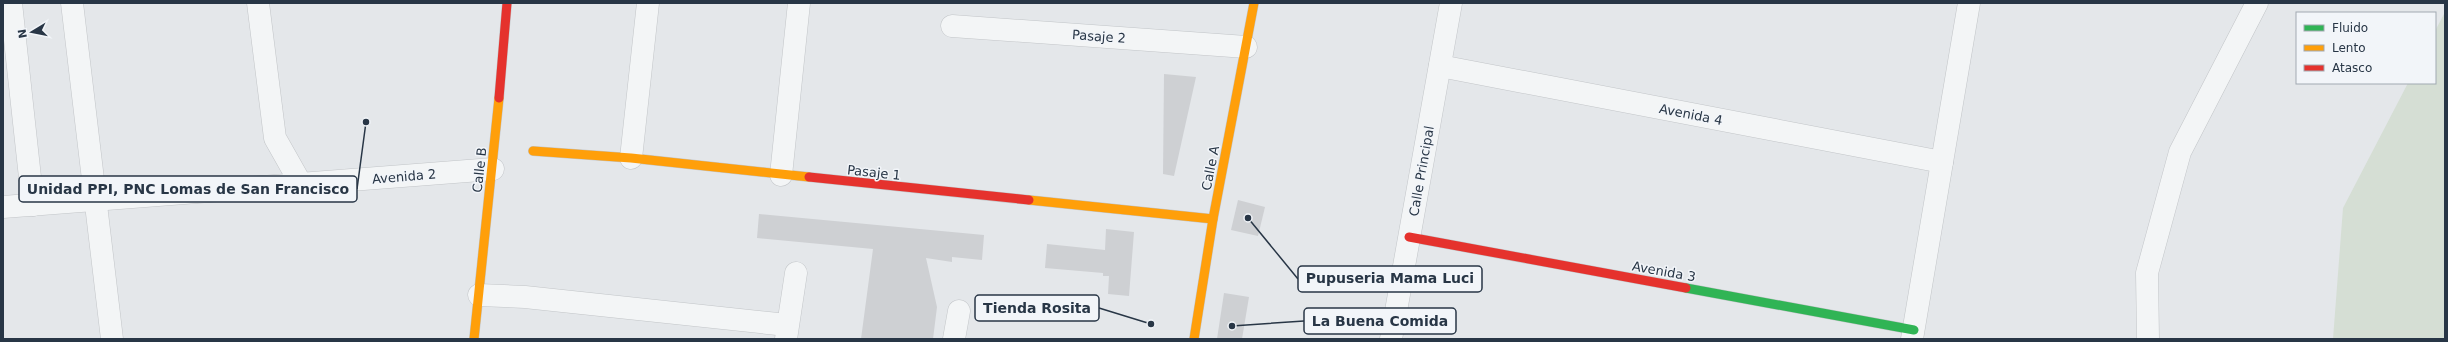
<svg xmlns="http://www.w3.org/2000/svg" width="2448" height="342" viewBox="0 0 2448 342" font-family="'DejaVu Sans',sans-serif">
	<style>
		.green { fill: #d5ded4 }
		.building { fill: #ced0d3 }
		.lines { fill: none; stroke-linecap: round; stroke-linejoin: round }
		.street-casing { stroke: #c2c5c8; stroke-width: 23 }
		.fast-casing { stroke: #c2c5c8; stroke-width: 10 }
		.slow-casing { stroke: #c2c5c8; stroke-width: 10 }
		.jam-casing { stroke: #c2c5c8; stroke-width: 10 }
		.street { stroke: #f3f5f6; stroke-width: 22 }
		.fast { stroke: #30b455; stroke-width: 9 }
		.slow { stroke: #ff9f0a; stroke-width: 9 }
		.jam { stroke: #e5322d; stroke-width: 9 }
		.labels { text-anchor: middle; stroke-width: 3; stroke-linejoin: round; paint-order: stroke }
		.street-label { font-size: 13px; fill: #283646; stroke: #f2f5f9 }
		.leader { fill: none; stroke: #283646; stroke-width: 1.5 }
		.callout-dot { fill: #283646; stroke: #f2f5f9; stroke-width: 1.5 }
		.callout { fill: #f2f5f9; stroke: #283646; stroke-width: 1.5 }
		.callout-label { font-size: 14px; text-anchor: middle; font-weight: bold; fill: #283646 }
	</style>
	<rect width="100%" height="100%" fill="#e4e7ea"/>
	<polygon class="green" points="2445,12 2445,339 2333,339 2343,208 2408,83 2435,83 2435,31"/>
	<g class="building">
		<polygon points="1164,74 1196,77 1174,176 1163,174"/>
		<polygon points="1238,200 1265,207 1258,236 1231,230"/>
		<polygon points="759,214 984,235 982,260 952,257 952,262 926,258 937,307 933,339 861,339 873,249 757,238"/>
		<polygon points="1106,229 1134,232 1129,296 1108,294 1109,276 1103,276 1103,273 1045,268 1047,244 1105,250"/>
		<polygon points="1224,293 1249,297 1242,339 1217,339"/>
	</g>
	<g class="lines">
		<defs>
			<g id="street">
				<polyline points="11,3 33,205"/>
				<polyline points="72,3 112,339"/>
				<polyline points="258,3 275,138 301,184"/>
				<polyline points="952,26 1246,47"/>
				<polyline points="1440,66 1942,162"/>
				<polyline points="631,158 648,3"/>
				<polyline points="781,175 799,3"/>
				<polyline points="3,207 493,169"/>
				<polyline points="479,295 525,297 787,325"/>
				<polyline points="786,339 796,273"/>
				<polyline points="954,339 959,311"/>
				<polyline points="1391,339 1451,3"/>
				<polyline points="1912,339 1969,3"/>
				<polyline points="2148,339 2147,273 2180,152 2257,3"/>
			</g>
			<polyline id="fast" points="1686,288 1914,330"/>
			<g id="slow">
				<polyline points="533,151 631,158 809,177"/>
				<polyline points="1029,200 1213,219"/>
				<polyline points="474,339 499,98"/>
				<polyline points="1194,339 1213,219 1254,3"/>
			</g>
			<g id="jam">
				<polyline points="499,98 507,3"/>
				<polyline points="809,177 1029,200"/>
				<polyline points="1409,237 1686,288"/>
			</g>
		</defs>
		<use href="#street" class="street-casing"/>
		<use href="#fast" class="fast-casing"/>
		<use href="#slow" class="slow-casing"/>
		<use href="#jam" class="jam-casing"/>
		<use href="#street" class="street"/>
		<use href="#fast" class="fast"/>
		<use href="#slow" class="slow"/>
		<use href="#jam" class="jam"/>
	</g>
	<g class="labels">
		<g class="street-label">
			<text transform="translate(1099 36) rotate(4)" y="5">Pasaje 2</text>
			<text transform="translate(1691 114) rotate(11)" y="5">Avenida 4</text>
			<text transform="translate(1210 168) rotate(-79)" y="5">Calle A</text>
			<text transform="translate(479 170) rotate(-84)" y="5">Calle B</text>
			<text transform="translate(1421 171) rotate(-80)" y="5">Calle Principal</text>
			<text transform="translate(874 172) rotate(6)" y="5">Pasaje 1</text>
			<text transform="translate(404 176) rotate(-5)" y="5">Avenida 2</text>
			<text transform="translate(1664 271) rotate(10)" y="5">Avenida 3</text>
		</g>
	</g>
	<path class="leader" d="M366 122L357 189M1248 218L1298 279M1151 324L1099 308M1232 326L1304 321"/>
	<g class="callout-dot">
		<circle cx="366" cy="122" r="4"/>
		<circle cx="1248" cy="218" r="4"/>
		<circle cx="1151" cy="324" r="4"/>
		<circle cx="1232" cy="326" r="4"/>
	</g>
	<g class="callout">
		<rect x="19" y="176" width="338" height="26" rx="4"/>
		<rect x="1298" y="266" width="184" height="26" rx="4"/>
		<rect x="975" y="295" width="124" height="26" rx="4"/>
		<rect x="1304" y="308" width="152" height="26" rx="4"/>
	</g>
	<g class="callout-label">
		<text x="188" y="194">Unidad PPI, PNC Lomas de San Francisco</text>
		<text x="1390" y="283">Pupuseria Mama Luci</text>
		<text x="1037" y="313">Tienda Rosita</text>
		<text x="1380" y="326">La Buena Comida</text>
	</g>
	<rect width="2448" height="342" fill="none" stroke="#283646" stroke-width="8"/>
	<rect x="2296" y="12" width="140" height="72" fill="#f2f5f9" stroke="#a1a9b1"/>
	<rect x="2304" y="25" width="20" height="6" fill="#30b455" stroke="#a1a9b1"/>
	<text x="2332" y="32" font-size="12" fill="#283646">Fluido</text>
	<rect x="2304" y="45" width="20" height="6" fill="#ff9f0a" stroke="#a1a9b1"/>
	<text x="2332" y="52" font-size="12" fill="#283646">Lento</text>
	<rect x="2304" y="65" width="20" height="6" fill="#e5322d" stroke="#a1a9b1"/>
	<text x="2332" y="72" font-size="12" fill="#283646">Atasco</text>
	<g transform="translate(32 32) rotate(260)" stroke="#f2f5f9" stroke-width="3" paint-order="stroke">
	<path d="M0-3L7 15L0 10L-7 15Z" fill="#283646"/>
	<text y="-6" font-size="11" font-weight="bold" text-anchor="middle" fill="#283646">N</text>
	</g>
</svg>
